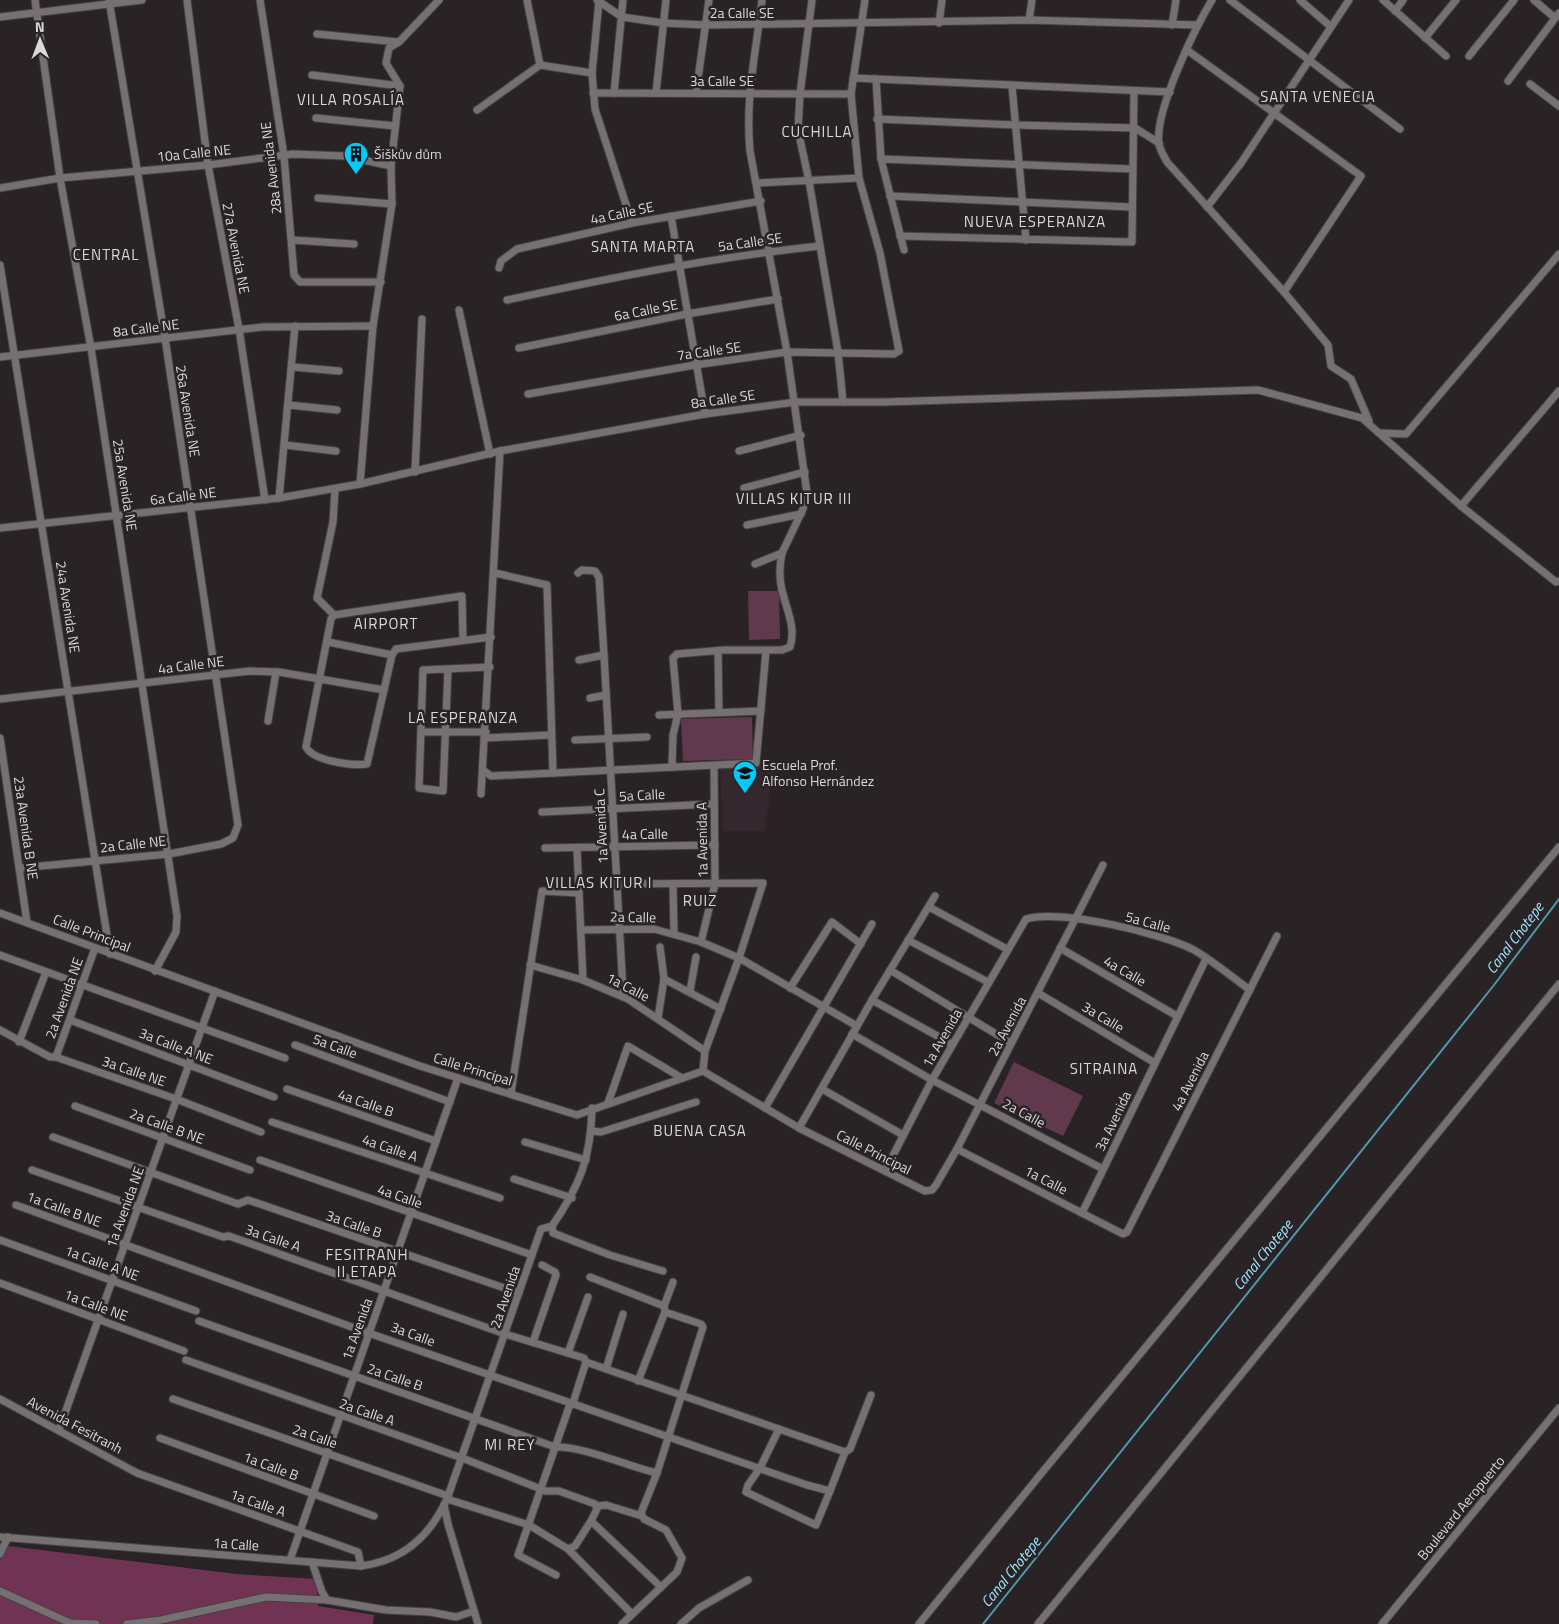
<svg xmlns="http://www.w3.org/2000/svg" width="1559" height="1624" viewBox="0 0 1559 1624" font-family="'Titillium Web',sans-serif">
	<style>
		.built { fill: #34282e }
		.green { fill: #61394d }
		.forest { fill: #713354 }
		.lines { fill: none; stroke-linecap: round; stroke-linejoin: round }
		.stream { stroke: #4f99ad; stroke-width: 2 }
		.minor-casing { stroke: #464144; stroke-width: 9 }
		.minor { stroke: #777073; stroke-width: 7 }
		.labels { text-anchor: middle; stroke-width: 5; stroke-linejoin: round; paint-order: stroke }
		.street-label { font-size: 14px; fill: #dcd8da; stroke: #292325 }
		.poi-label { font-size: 14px; fill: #dcd8da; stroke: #292325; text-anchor: start }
		.neighbourhood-label { font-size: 15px; letter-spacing: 1px; fill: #dcd8da; stroke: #292325 }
		.water-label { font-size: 15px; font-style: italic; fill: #a0e5fd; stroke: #292325 }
	</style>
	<rect width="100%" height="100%" fill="#292325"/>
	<polygon class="built" points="774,764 765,831 723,831 720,769"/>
	<g class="green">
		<polygon points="748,591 779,591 780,639 749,640"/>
		<polygon points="752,717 753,759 683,761 681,719"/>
		<polygon points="1014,1062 1083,1096 1063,1136 994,1103"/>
	</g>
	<polygon class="forest" points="0,1545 236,1574 316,1579 318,1606 374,1615 373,1624 0,1624"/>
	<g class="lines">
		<polyline class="stream" points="983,1624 1494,985 1559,899"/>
		<defs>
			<g id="minor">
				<polyline points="35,0 60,178 91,348 177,916 176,932 155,971"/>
				<polyline points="187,0 208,165 239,329 265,500"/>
				<polyline points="260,0 284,156 294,275 300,282 381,282"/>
				<polyline points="527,0 540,65"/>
				<polyline points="597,0 622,17 663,23 706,25 1029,20 1197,25"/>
				<polyline points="812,0 800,94 798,130 809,181 838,352 843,402"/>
				<path d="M1212,0c-17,28 -58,112 -53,144 1,6 5,12 8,18l117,130 44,53 3,21 20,13 18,42"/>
				<polyline points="1230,0 1400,129"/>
				<polyline points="1300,0 1330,26"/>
				<polyline points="1383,0 1446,56"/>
				<polyline points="1534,0 1555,18"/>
				<polyline points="599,1 592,73 595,109 632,223"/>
				<polyline points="1395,11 1403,0"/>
				<polyline points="0,17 142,0"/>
				<polyline points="1029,20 1032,0"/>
				<polyline points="939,23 942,0"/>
				<polyline points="1172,25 1176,0"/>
				<polyline points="317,34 398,42"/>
				<polyline points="1425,38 1456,0"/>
				<polyline points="1187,50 1361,176 1284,292"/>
				<polyline points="1469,56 1514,0"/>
				<polyline points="312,75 400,86"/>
				<polyline points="853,78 1170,92"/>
				<polyline points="876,79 881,159 904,250"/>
				<polyline points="1508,81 1559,13"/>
				<polyline points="1530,84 1559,106"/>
				<polyline points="1012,86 1026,240"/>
				<polyline points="593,93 851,94"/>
				<polyline points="614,93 623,0"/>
				<polyline points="656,93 666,0"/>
				<polyline points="696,93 709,0"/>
				<polyline points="477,110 540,65 592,73"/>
				<polyline points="316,118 395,126"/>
				<polyline points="877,119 1016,125 1135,128 1159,143"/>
				<polyline points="881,159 1132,169"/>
				<polyline points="757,183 859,178"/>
				<polyline points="0,188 60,178 208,165 293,154 345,156 391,166"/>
				<polyline points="890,196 1131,207"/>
				<polyline points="318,198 392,204"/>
				<polyline points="1207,207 1241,163 1349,0"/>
				<polyline points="671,216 705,414"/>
				<polyline points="900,236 1132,242 1134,91"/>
				<polyline points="292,240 354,244"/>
				<polyline points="0,265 110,954"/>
				<polyline points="499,268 501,261 517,249 632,223 761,201"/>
				<path d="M507,300c103,-22 207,-43 313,-54"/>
				<polyline points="459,310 490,454"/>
				<polyline points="519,348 687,314 778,299"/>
				<polyline points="0,357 262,327 373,326"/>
				<polyline points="293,367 339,371"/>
				<polyline points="528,394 695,365 787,352 894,354 899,351 880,253 859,178 851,94 865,0"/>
				<polyline points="289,405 337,410"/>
				<polyline points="1379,433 1406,434 1559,254"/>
				<polyline points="285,445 336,451"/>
				<polyline points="739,451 801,435"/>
				<polyline points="415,472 422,319"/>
				<polyline points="360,484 373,326 392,204 391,166 400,86 386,63 389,48 399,42 439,0"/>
				<polyline points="744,488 805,472"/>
				<polyline points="279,498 295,326"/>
				<polyline points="1461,506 1559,391"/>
				<polyline points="747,525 801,514"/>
				<polyline points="0,528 279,498 360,484 500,451 705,414 796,402 885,402 1258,390 1362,418 1461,506 1556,582 1559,581"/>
				<path d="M755,564l27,-11 21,-44 4,-16 -20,-141 -37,-201c-5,-54 6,-98 12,-151"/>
				<polyline points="495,573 547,585 553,773"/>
				<polyline points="578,573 582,570 595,571 599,577 604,655"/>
				<path d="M334,615l-3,4 -25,128c7,14 46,19 61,17l25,-109 4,-6 95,-12"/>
				<polyline points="334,615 462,596 463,640"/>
				<polyline points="334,615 317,598 333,522 335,489"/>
				<polyline points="328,642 392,655"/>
				<polyline points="718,651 719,712"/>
				<polyline points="579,660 604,655 623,991 628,999"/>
				<polyline points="448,669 443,791 419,788 423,670 490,667"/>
				<polyline points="590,698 606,695"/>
				<polyline points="0,699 250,671 279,672 384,690"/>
				<polyline points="659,715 761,711"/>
				<polyline points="268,721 276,672"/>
				<polyline points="422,732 486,732"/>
				<polyline points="0,738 27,922"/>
				<polyline points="485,738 551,735"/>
				<polyline points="575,740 647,737"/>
				<path d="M672,767l1,-32 5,-21 -5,-56 4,-4 47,-4h58l8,-3c7,-21 -6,-42 -9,-62 -2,-11 -1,-22 1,-32"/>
				<polyline points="483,770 491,776 756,763 766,651"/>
				<polyline points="481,794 500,451"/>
				<polyline points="542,812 714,804"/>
				<polyline points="545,848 715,845"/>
				<polyline points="577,849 583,980"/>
				<polyline points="20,868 169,854 221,844 233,838 238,825 165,338 109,0"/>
				<polyline points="616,884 763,883 739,958 705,1051 703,1071"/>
				<polyline points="673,884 674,933"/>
				<polyline points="929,907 1007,949"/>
				<polyline points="0,913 420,1066 577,1115 703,1071 799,1128 925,1191 932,1190 936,1185 957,1149 1103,865"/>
				<polyline points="581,930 654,929 701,942 739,958 857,1026"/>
				<polyline points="908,940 988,982"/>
				<polyline points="701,942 715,884 714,766"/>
				<polyline points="1060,948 1177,1016"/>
				<polyline points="0,955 285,1058"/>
				<polyline points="530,965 583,980 628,999 705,1051"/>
				<polyline points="890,970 1011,1043"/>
				<polyline points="664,979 721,1009"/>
				<polyline points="790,988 832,922 861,944"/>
				<polyline points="690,991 696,957"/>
				<polyline points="1038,993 1155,1063"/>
				<polyline points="872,1000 952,1044"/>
				<polyline points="658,1018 664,979 660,947"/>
				<polyline points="70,1020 274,1097"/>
				<polyline points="0,1030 50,1057 56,1057 176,1099 261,1132"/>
				<polyline points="852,1034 932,1080 1103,1169"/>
				<polyline points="19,1042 46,972"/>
				<polyline points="295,1045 450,1102"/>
				<polyline points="56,1057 95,948"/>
				<polyline points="287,1089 436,1141"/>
				<polyline points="822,1089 903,1135"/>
				<polyline points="511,1093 542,891 579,893"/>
				<polyline points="608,1103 628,1046 682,1078"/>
				<polyline points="75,1106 250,1170"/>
				<polyline points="765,1108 872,924"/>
				<polyline points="272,1122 500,1198"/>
				<polyline points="799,1128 872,1000 935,896"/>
				<polyline points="592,1131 601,1132 696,1102"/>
				<polyline points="53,1137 238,1204 248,1200 519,1293"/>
				<polyline points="525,1142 586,1160"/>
				<polyline points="957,1149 1123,1234 1127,1232 1277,936"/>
				<polyline points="260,1160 532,1255"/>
				<polyline points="32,1170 223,1237 229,1236 505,1334 584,1358 586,1362 573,1403 569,1407 518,1555 556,1575"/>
				<path d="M885,1171l47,-91 94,-161c34,-10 136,14 168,31 19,11 38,27 56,40"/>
				<polyline points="514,1179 572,1198"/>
				<polyline points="16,1205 360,1330 807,1485 830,1491 845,1452"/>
				<polyline points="1082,1213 1206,959"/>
				<polyline points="552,1226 553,1233 610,1255 663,1271"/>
				<polyline points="0,1240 196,1311"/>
				<polyline points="590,1277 664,1306"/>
				<polyline points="0,1283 184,1351"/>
				<path d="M199,1321l356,126c28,-1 72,19 102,26"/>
				<polyline points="533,1342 556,1275 555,1272 542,1265"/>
				<polyline points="568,1353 588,1297"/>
				<polyline points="186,1360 462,1458 546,1491 559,1491 595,1504 597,1509 591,1521 661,1587"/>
				<polyline points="586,1362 845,1452 850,1449 871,1395"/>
				<polyline points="606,1369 623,1314"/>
				<polyline points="638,1381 665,1312 664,1306 673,1282"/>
				<polyline points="0,1399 137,1473 358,1552 361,1566"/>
				<polyline points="173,1399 448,1496"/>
				<polyline points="779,1429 760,1468 748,1485 746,1492 816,1525 830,1491"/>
				<polyline points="59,1430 215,991"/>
				<polyline points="160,1438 374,1516"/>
				<polyline points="447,1499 529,1525 568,1549 575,1546 591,1521"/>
				<polyline points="444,1505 448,1524 478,1624"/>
				<polyline points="597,1506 606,1505 642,1516"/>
				<path d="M0,1537l361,29c41,-5 69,-30 86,-67l94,-270 11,-3c28,-40 39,-69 40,-118"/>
				<polyline points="568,1549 632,1614"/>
				<polyline points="0,1554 8,1537"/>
				<polyline points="290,1560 458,1078"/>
				<polyline points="312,1562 322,1592 327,1600 386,1610 430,1612 456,1617 474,1611"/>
				<polyline points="0,1591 70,1623 96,1624"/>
				<polyline points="127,1624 161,1620 266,1597 327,1600"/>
				<polyline points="622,1624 677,1572 682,1558 666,1530 644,1519 641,1513 657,1473 703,1327 701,1324 665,1312"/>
				<polyline points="681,1624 699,1608 748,1580"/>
				<polyline points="919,1624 1040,1475 1559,847"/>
				<polyline points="1038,1624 1559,984"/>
				<polyline points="1382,1624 1559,1408"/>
			</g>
		</defs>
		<use href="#minor" class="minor-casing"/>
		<use href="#minor" class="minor"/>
	</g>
	<defs>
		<symbol id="building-pin" viewBox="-11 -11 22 30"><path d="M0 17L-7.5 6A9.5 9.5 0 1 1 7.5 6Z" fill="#00cbf9" stroke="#292325"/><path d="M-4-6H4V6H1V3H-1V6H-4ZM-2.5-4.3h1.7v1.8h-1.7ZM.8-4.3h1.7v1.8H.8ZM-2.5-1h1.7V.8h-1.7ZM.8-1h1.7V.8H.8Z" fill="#111"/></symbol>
		<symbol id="school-pin" viewBox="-11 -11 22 30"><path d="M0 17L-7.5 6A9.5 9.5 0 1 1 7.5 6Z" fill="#00cbf9" stroke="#292325"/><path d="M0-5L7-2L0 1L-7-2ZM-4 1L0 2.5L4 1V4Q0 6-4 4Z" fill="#111"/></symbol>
	</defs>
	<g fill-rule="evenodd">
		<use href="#building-pin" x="342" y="140" width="28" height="38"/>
		<use href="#school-pin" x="731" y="759" width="28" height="38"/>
	</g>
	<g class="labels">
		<g class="street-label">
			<text x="742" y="18">2a Calle SE</text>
			<text x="722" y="86">3a Calle SE</text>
			<text transform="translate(194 153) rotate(-6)" y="5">10a Calle NE</text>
			<text transform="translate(271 168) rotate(-97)" y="5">28a Avenida NE</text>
			<text transform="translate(622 213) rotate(-12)" y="5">4a Calle SE</text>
			<text transform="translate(750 242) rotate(-8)" y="5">5a Calle SE</text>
			<text transform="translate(236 248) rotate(79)" y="5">27a Avenida NE</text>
			<text transform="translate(646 310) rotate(-11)" y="5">6a Calle SE</text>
			<text transform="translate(146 328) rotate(-7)" y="5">8a Calle NE</text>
			<text transform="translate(709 351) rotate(-8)" y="5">7a Calle SE</text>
			<text transform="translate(723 399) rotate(-8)" y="5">8a Calle SE</text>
			<text transform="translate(188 411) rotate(81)" y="5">26a Avenida NE</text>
			<text transform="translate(125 485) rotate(81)" y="5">25a Avenida NE</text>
			<text transform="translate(183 496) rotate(-7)" y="5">6a Calle NE</text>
			<text transform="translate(68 607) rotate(81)" y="5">24a Avenida NE</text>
			<text transform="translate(191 665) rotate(-7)" y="5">4a Calle NE</text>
			<text transform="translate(642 795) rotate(-3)" y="5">5a Calle</text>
			<text transform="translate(601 826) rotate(-93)" y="5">1a Avenida C</text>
			<text transform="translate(26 828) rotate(82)" y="5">23a Avenida B NE</text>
			<text transform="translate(645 834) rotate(-1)" y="5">4a Calle</text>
			<text transform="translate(702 840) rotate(-91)" y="5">1a Avenida A</text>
			<text transform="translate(133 844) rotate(-6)" y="5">2a Calle NE</text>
			<text transform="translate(633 917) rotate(1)" y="5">2a Calle</text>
			<text transform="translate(1148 922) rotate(15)" y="5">5a Calle</text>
			<text transform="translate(92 933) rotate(21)" y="5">Calle Principal</text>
			<text transform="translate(1125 971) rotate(30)" y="5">4a Calle</text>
			<text transform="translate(628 987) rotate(27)" y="5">1a Calle</text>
			<text transform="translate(64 998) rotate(-70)" y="5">2a Avenida NE</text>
			<text transform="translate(1103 1017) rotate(31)" y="5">3a Calle</text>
			<text transform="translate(1007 1026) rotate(-62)" y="5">2a Avenida</text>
			<text transform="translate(942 1038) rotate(-60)" y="5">1a Avenida</text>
			<text transform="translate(176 1046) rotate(21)" y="5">3a Calle A NE</text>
			<text transform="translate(335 1046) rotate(20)" y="5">5a Calle</text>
			<text transform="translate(473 1069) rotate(17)" y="5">Calle Principal</text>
			<text transform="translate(134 1071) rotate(19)" y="5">3a Calle NE</text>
			<text transform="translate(1190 1081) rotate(-63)" y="5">4a Avenida</text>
			<text transform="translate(366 1103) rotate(19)" y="5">4a Calle B</text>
			<text transform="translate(1024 1113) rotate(28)" y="5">2a Calle</text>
			<text transform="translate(1113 1121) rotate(-64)" y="5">3a Avenida</text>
			<text transform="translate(167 1126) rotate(20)" y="5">2a Calle B NE</text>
			<text transform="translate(390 1148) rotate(19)" y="5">4a Calle A</text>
			<text transform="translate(874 1152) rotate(27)" y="5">Calle Principal</text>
			<text transform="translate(1046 1180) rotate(27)" y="5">1a Calle</text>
			<text transform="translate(400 1196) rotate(19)" y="5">4a Calle</text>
			<text transform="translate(125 1207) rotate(-70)" y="5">1a Avenida NE</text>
			<text transform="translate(64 1209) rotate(20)" y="5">1a Calle B NE</text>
			<text transform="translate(354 1224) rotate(19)" y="5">3a Calle B</text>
			<text transform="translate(273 1238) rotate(19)" y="5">3a Calle A</text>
			<text transform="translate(102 1263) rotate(20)" y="5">1a Calle A NE</text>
			<text transform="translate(505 1297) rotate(-71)" y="5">2a Avenida</text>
			<text transform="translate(96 1305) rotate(20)" y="5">1a Calle NE</text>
			<text transform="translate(357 1329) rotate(-70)" y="5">1a Avenida</text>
			<text transform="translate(413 1334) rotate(20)" y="5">3a Calle</text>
			<text transform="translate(395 1377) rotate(19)" y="5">2a Calle B</text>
			<text transform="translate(367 1412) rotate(19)" y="5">2a Calle A</text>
			<text transform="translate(75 1425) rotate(28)" y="5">Avenida Fesitranh</text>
			<text transform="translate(315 1436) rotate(19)" y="5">2a Calle</text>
			<text transform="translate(271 1466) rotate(20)" y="5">1a Calle B</text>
			<text transform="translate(258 1503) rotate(19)" y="5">1a Calle A</text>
			<text transform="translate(1461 1508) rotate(-51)" y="5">Boulevard Aeropuerto</text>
			<text transform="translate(236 1544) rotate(4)" y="5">1a Calle</text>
		</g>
		<g class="poi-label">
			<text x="374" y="159">Šiškův dům</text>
			<text x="762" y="770">Escuela Prof.<tspan x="762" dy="16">Alfonso Hernández</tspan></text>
		</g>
		<g class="neighbourhood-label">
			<text x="1318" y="102">SANTA VENECIA</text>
			<text x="351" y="105">VILLA ROSALÍA</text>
			<text x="817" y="137">CUCHILLA</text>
			<text x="1035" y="227">NUEVA ESPERANZA</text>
			<text x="643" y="252">SANTA MARTA</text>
			<text x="106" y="260">CENTRAL</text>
			<text x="794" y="504">VILLAS KITUR III</text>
			<text x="386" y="629">AIRPORT</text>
			<text x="463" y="723">LA ESPERANZA</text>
			<text x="599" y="888">VILLAS KITUR I</text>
			<text x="700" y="906">RUIZ</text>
			<text x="1104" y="1074">SITRAINA</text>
			<text x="700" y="1136">BUENA CASA</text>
			<text x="367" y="1260">FESITRANH<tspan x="367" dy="17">II ETAPA</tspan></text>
			<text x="510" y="1450">MI REY</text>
		</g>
		<g class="water-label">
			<text transform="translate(1515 938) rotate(-53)" y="5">Canal Chotepe</text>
			<text transform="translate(1263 1255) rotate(-51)" y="5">Canal Chotepe</text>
			<text transform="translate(1011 1572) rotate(-51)" y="5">Canal Chotepe</text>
		</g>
	</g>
	<g transform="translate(40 40) rotate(359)" stroke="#292325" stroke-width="4" paint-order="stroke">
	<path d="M0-4L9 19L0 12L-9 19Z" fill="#dcd8da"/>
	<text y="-8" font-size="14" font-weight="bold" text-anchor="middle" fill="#dcd8da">N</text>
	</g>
</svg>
